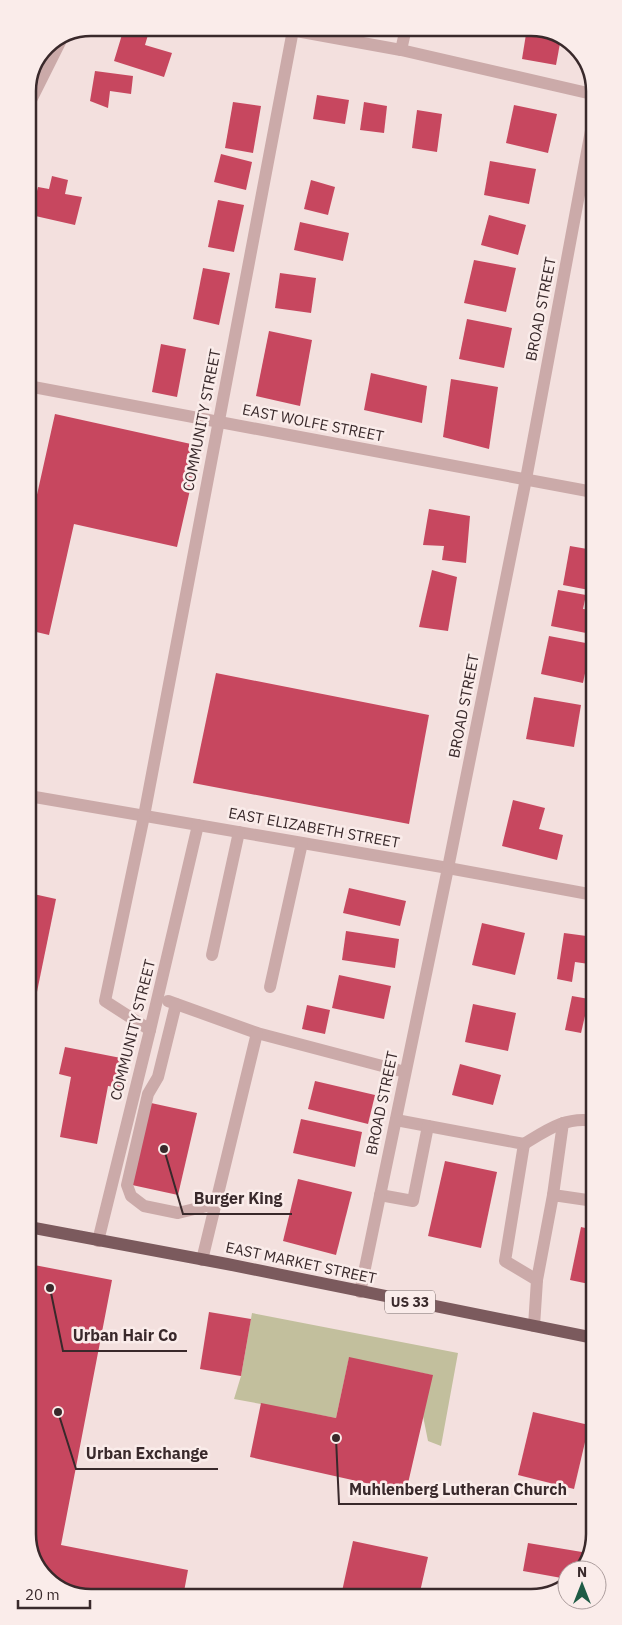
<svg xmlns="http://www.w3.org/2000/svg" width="622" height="1625" viewBox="0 0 622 1625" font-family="'IBM Plex Sans',sans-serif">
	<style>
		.green { fill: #c2bf9d }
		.building { fill: #c7475f }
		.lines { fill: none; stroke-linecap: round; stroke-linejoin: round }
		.minor { stroke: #cbaaa9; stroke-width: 12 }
		.major { stroke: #7b5a5d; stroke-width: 12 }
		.labels { text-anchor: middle; stroke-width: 5; stroke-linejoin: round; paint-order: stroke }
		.shield { fill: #faecea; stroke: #736464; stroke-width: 1 }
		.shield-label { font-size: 14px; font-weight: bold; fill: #39292b }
		.street-label { font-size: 15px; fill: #39292b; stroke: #faecea }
		.rim { fill: none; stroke: #39292b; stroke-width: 2.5 }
		.leader { fill: none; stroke: #39292b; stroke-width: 2 }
		.callout-dot { fill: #39292b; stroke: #faecea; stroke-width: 2 }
		.callout-label { font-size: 16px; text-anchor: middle; font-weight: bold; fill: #39292b; stroke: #faecea; stroke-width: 5; stroke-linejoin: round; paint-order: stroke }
	</style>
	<rect width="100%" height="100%" fill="#f3e0de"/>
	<polygon class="green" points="252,1313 458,1353 441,1446 428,1441 423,1416 432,1375 349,1358 336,1418 234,1399 241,1376"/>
	<g class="building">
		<polygon points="124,28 150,28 145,45 172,53 164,77 114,61"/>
		<polygon points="527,28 536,28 561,38 556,65 522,59"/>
		<polygon points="95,71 133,76 131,94 110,91 108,108 90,101"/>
		<polygon points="317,95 349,100 345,124 313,119"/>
		<polygon points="233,102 261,106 253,153 225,148"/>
		<polygon points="364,102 387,106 384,133 360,130"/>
		<polygon points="514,105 557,114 548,153 506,143"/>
		<polygon points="417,110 442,114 437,152 412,148"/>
		<polygon points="221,154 252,162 246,190 214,182"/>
		<polygon points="490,161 536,169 529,204 484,195"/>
		<polygon points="52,176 68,180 65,194 82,197 75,225 31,215 38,187 49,189"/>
		<polygon points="311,180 335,187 328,215 304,209"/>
		<polygon points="218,200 244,205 234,252 208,247"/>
		<polygon points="489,215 526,225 518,255 481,245"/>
		<polygon points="300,222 349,233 343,261 294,250"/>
		<polygon points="474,260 516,268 506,312 464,303"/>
		<polygon points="203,268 230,273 219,325 193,319"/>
		<polygon points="280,273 316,278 311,313 275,308"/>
		<polygon points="467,319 512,328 504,368 459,359"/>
		<polygon points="269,331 312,340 300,406 256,396"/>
		<polygon points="161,344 186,349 177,397 152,392"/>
		<polygon points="371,373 427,386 422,423 364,410"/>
		<polygon points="451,379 498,387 489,449 443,437"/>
		<polygon points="55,414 200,446 177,547 74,524 49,635 28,630 28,535"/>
		<polygon points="429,509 470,516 466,563 442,560 444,546 423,545"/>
		<polygon points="570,546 593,550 593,570 589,590 563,585"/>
		<polygon points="432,570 457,577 448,631 419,627"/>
		<polygon points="558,590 586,595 583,609 593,610 591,634 551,626"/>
		<polygon points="549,636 591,644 583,683 541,674"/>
		<polygon points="216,673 429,715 409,824 193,783"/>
		<polygon points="590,677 593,678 593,695 587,694"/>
		<polygon points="534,697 581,705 574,747 526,739"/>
		<polygon points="513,800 545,808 539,829 563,835 557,860 502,846"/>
		<polygon points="349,888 406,901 400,926 343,913"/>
		<polygon points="29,893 56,899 30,1026 29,1026"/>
		<polygon points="482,923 525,933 515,975 472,965"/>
		<polygon points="346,931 399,939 395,968 342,960"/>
		<polygon points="564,933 594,937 589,964 575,962 572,982 557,979"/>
		<polygon points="339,975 391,986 384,1019 332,1008"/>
		<polygon points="572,996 589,999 581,1033 565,1030"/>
		<polygon points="473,1004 516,1013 508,1051 465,1042"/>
		<polygon points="307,1005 330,1010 325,1034 302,1029"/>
		<polygon points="65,1047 126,1059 121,1088 108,1086 97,1144 60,1137 71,1077 59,1074"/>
		<polygon points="460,1064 501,1075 493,1105 452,1095"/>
		<polygon points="315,1081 375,1095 368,1124 308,1109"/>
		<polygon points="151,1103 197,1113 178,1195 132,1185"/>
		<polygon points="301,1119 362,1132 355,1167 293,1153"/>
		<polygon points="445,1161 497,1172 481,1248 428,1236"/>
		<polygon points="298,1179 352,1192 336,1255 283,1241"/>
		<polygon points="581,1227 594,1230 594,1285 570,1280"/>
		<polygon points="29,1264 112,1280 61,1545 188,1570 183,1597 87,1597 52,1584 30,1551"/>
		<polygon points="209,1312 251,1319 241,1376 200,1369"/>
		<polygon points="349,1357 433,1375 406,1492 250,1457 261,1403 336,1418"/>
		<polygon points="533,1412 589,1425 574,1489 518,1475"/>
		<polygon points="353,1541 428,1557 419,1596 341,1596"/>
		<polygon points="528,1543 588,1553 582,1570 567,1570 567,1579 523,1571"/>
		<polygon points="310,1591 329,1595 329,1596 309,1596"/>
	</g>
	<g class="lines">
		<g class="minor">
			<polyline points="280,28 401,50 592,94"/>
			<polyline points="401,50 406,28"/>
			<polyline points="28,106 61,40"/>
			<polyline points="28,386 593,492"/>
			<polyline points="29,796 448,868 594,895"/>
			<polyline points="212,955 239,832"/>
			<polyline points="270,987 302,843"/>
			<polyline points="168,1001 257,1033 405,1072"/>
			<polyline points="176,1004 158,1077 148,1094 127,1185 131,1196 144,1206 178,1213 215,1204"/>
			<polyline points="150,1030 105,1001 144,816 293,30"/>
			<polyline points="396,1120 524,1144 505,1261 537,1280"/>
			<path d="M524,1144c23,-14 42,-28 70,-23"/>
			<polyline points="380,1195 413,1201 428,1126"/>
			<polyline points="553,1195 563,1123"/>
			<polyline points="98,1241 150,1030 198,825"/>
			<polyline points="202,1260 257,1033"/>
			<polyline points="360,1292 448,868 526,479 592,125"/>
			<polyline points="534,1326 537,1280 553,1195 594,1201"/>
			<polyline points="433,1594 440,1596"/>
		</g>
		<polyline class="major" points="29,1227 227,1264 594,1338"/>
	</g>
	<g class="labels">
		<rect class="shield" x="385" y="1290.5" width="50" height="23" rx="4"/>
		<g class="shield-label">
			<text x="410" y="1307">US 33</text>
		</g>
		<g class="street-label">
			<text transform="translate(541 309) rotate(-79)" y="5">BROAD STREET</text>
			<text transform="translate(202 420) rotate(-79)" y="5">COMMUNITY STREET</text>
			<text transform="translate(313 423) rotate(11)" y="5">EAST WOLFE STREET</text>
			<text transform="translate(464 706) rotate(-79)" y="5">BROAD STREET</text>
			<text transform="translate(314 828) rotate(10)" y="5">EAST ELIZABETH STREET</text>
			<text transform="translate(133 1030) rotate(-76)" y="5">COMMUNITY STREET</text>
			<text transform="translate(382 1103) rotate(-78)" y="5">BROAD STREET</text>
			<text transform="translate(301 1263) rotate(12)" y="5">EAST MARKET STREET</text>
		</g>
	</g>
	<path d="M0 0H622V1625H0ZM91 36H531A55 55 0 0 1 586 91V1534A55 55 0 0 1 531 1589H91A55 55 0 0 1 36 1534V91A55 55 0 0 1 91 36Z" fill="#faecea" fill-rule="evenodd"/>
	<path class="rim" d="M91 36H531A55 55 0 0 1 586 91V1534A55 55 0 0 1 531 1589H91A55 55 0 0 1 36 1534V91A55 55 0 0 1 91 36Z"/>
	<path class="leader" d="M164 1149L183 1214H292M50 1288L63 1351H187M58 1412L76 1469H218M336 1438L339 1504H577"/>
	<g class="callout-dot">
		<circle cx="164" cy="1149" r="5"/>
		<circle cx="50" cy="1288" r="5"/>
		<circle cx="58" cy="1412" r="5"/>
		<circle cx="336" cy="1438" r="5"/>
	</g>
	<g class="callout-label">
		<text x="238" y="1204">Burger King</text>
		<text x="125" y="1341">Urban Hair Co</text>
		<text x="147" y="1459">Urban Exchange</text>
		<text x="458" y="1495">Muhlenberg Lutheran Church</text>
	</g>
	<g transform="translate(582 1585)"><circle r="24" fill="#faecea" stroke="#ad9e9e"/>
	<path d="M0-4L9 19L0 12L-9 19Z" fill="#1e5b45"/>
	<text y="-8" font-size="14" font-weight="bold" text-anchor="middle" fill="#39292b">N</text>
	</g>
	<path d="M18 1600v8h72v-8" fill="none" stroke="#39292b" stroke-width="2.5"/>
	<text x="25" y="1600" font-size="15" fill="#39292b" stroke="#faecea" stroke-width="4" paint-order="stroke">20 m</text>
</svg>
